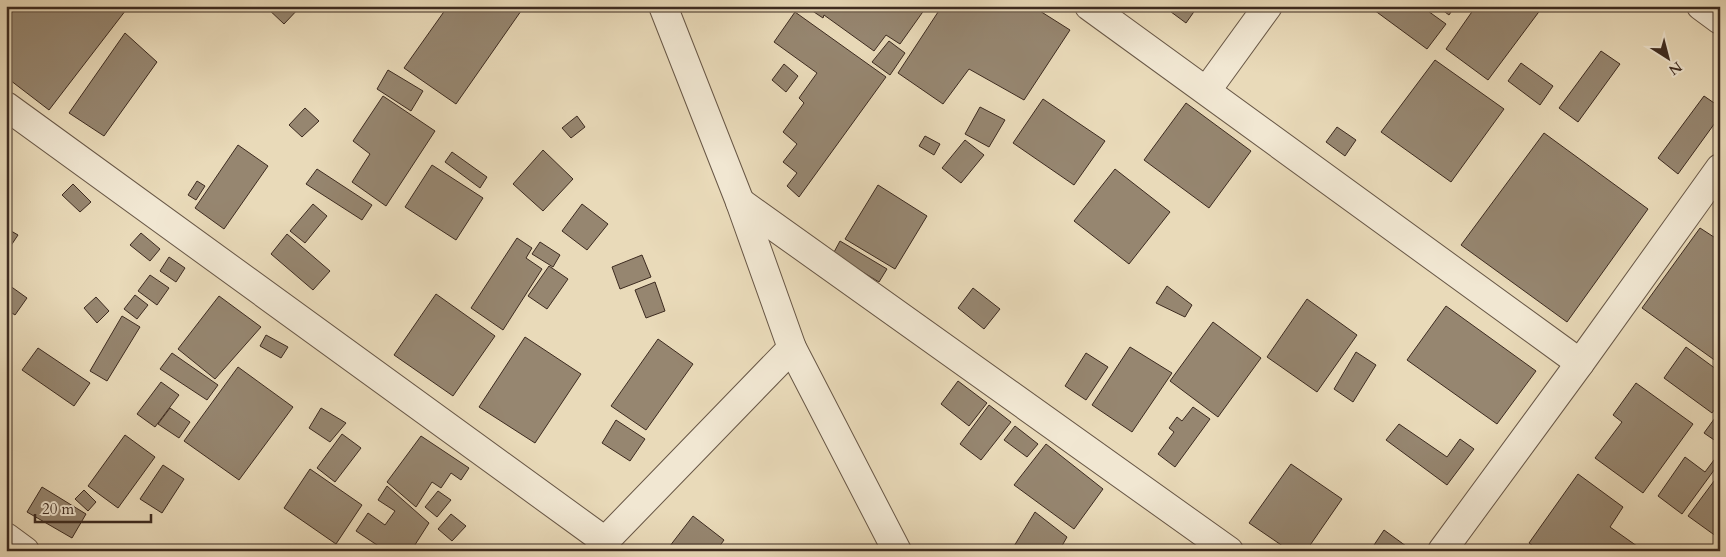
<svg xmlns="http://www.w3.org/2000/svg" width="1726" height="557" viewBox="0 0 1726 557" font-family="Cardo,serif">
	<style>
		.building { fill: #968670; stroke: #3d2b20 }
		.lines { fill: none; stroke-linecap: round; stroke-linejoin: round }
		.minor-casing { stroke: #685746; stroke-width: 30 }
		.minor { stroke: #f1e7d2; stroke-width: 28 }
	</style>
	<rect width="100%" height="100%" fill="#e9dab9"/>
	<filter id="stains"><feTurbulence type="fractalNoise" baseFrequency=".004" numOctaves="4"/><feColorMatrix values="0 0 0 0 .2 0 0 0 0 .09 0 0 0 0 .02 0 0 0 .5 -.17"/></filter>
	<radialGradient id="worn" r=".72"><stop offset=".6" stop-color="#630" stop-opacity="0"/><stop offset="1" stop-color="#630" stop-opacity=".3"/></radialGradient>
	<g class="building">
		<polygon points="6,6 129,6 49,110 6,77"/>
		<polygon points="265,6 301,6 284,24"/>
		<polygon points="448,6 514,6 521,11 456,104 404,68"/>
		<polygon points="805,6 927,6 900,44 886,35 874,51 824,15 823,18"/>
		<polygon points="942,6 1032,6 1070,30 1024,100 969,69 943,104 898,73"/>
		<polygon points="1163,6 1198,6 1186,23"/>
		<polygon points="1376,6 1421,6 1446,24 1427,49 1374,10"/>
		<polygon points="1437,6 1455,6 1449,15"/>
		<polygon points="1476,6 1537,6 1541,9 1488,80 1446,49"/>
		<polygon points="795,12 886,77 799,197 787,186 797,173 783,162 797,144 783,132 804,103 799,98 817,73 774,42"/>
		<polygon points="125,33 157,62 104,136 69,113"/>
		<polygon points="889,41 905,53 890,75 872,62"/>
		<polygon points="1601,51 1620,64 1578,122 1559,108"/>
		<polygon points="1435,60 1504,109 1451,182 1381,132"/>
		<polygon points="1521,63 1553,86 1540,105 1508,81"/>
		<polygon points="784,64 798,76 786,92 772,80"/>
		<polygon points="388,70 423,91 411,111 377,89"/>
		<polygon points="383,96 435,131 386,206 352,182 370,154 353,141"/>
		<polygon points="1704,96 1720,107 1720,116 1678,174 1658,158"/>
		<polygon points="1043,99 1105,141 1074,185 1013,143"/>
		<polygon points="1186,103 1251,151 1209,208 1144,160"/>
		<polygon points="980,107 1005,120 989,147 965,134"/>
		<polygon points="305,108 319,121 302,137 289,125"/>
		<polygon points="577,116 585,127 571,138 562,128"/>
		<polygon points="1337,127 1356,140 1345,156 1326,142"/>
		<polygon points="1544,133 1648,209 1567,322 1461,245"/>
		<polygon points="925,136 940,144 934,155 919,146"/>
		<polygon points="965,140 984,155 961,183 942,168"/>
		<polygon points="238,145 268,166 224,229 195,208"/>
		<polygon points="543,150 573,179 543,211 513,184"/>
		<polygon points="452,152 487,177 480,188 445,162"/>
		<polygon points="432,165 483,198 456,240 405,207"/>
		<polygon points="317,169 372,205 362,220 306,184"/>
		<polygon points="1115,169 1170,212 1129,264 1074,221"/>
		<polygon points="197,181 205,186 196,200 188,195"/>
		<polygon points="73,184 91,202 80,212 62,195"/>
		<polygon points="878,185 927,216 895,269 845,239"/>
		<polygon points="313,204 327,216 305,243 290,231"/>
		<polygon points="582,204 608,224 587,250 562,231"/>
		<polygon points="6,228 18,235 6,253"/>
		<polygon points="1700,228 1720,241 1720,364 1642,308"/>
		<polygon points="141,233 160,249 150,261 130,245"/>
		<polygon points="287,234 330,271 313,290 271,254"/>
		<polygon points="517,238 532,248 526,258 542,269 503,330 471,308"/>
		<polygon points="840,241 887,269 879,282 833,254"/>
		<polygon points="540,242 560,255 553,267 532,254"/>
		<polygon points="642,255 651,277 620,289 612,267"/>
		<polygon points="169,257 185,268 176,282 160,271"/>
		<polygon points="549,266 568,279 547,309 528,296"/>
		<polygon points="150,275 169,288 157,305 138,291"/>
		<polygon points="655,282 665,311 646,318 635,290"/>
		<polygon points="6,283 27,298 15,315 6,309"/>
		<polygon points="1167,286 1192,305 1185,317 1156,303"/>
		<polygon points="973,288 1000,309 984,329 958,308"/>
		<polygon points="436,294 495,336 453,396 394,355"/>
		<polygon points="135,295 148,305 137,319 124,309"/>
		<polygon points="219,296 261,327 215,379 178,349"/>
		<polygon points="96,297 109,311 97,323 84,308"/>
		<polygon points="1307,299 1357,335 1317,392 1267,357"/>
		<polygon points="1446,306 1536,371 1497,424 1407,360"/>
		<polygon points="122,316 140,327 107,381 90,371"/>
		<polygon points="1213,322 1261,358 1218,417 1170,381"/>
		<polygon points="266,335 288,347 281,358 260,346"/>
		<polygon points="525,337 581,374 535,443 479,407"/>
		<polygon points="658,339 693,364 646,430 611,406"/>
		<polygon points="1130,347 1172,373 1132,432 1092,405"/>
		<polygon points="1686,347 1720,372 1720,402 1712,413 1664,378"/>
		<polygon points="38,348 90,383 74,406 22,370"/>
		<polygon points="1356,352 1376,365 1353,402 1334,389"/>
		<polygon points="172,353 218,385 207,400 160,369"/>
		<polygon points="1086,353 1108,367 1086,400 1065,386"/>
		<polygon points="238,367 293,407 239,480 184,441"/>
		<polygon points="958,381 987,403 969,426 941,404"/>
		<polygon points="161,382 179,395 155,427 137,414"/>
		<polygon points="1636,383 1693,424 1643,493 1595,458 1622,422 1613,415"/>
		<polygon points="989,405 1011,422 981,460 960,444"/>
		<polygon points="1193,407 1210,419 1175,467 1158,454 1174,432 1169,428 1177,417 1182,421"/>
		<polygon points="170,408 190,422 179,438 158,424"/>
		<polygon points="321,408 346,423 330,442 309,428"/>
		<polygon points="1720,411 1720,444 1704,433"/>
		<polygon points="616,420 645,439 630,461 602,443"/>
		<polygon points="1399,424 1447,457 1460,439 1474,449 1447,485 1386,440"/>
		<polygon points="1015,426 1038,444 1027,457 1004,440"/>
		<polygon points="342,434 361,448 335,482 317,468"/>
		<polygon points="125,435 155,457 118,508 88,486"/>
		<polygon points="421,436 469,468 461,480 451,473 441,488 432,482 416,507 387,482"/>
		<polygon points="1046,444 1103,489 1074,529 1014,485"/>
		<polygon points="1720,452 1720,462 1682,514 1658,496 1685,457 1705,472"/>
		<polygon points="1291,464 1342,499 1306,551 1290,551 1249,523"/>
		<polygon points="163,465 184,479 162,513 140,499"/>
		<polygon points="310,469 362,505 336,544 284,508"/>
		<polygon points="1720,473 1720,539 1688,516"/>
		<polygon points="1578,474 1623,507 1610,527 1644,551 1540,551 1529,543"/>
		<polygon points="387,486 429,523 411,551 386,551 356,531 368,513 385,525 395,511 378,500"/>
		<polygon points="42,487 86,514 72,538 27,512"/>
		<polygon points="84,490 96,502 88,511 75,499"/>
		<polygon points="438,491 451,500 437,517 425,507"/>
		<polygon points="1035,512 1067,537 1059,551 1011,551"/>
		<polygon points="451,514 466,526 452,541 438,529"/>
		<polygon points="693,516 724,540 716,551 666,551"/>
		<polygon points="1384,530 1406,546 1403,551 1370,551"/>
	</g>
	<g class="lines">
		<defs>
			<g id="minor">
				<polyline points="663,6 740,202 792,348 897,551"/>
				<polyline points="1089,6 1580,363"/>
				<polyline points="1701,6 1720,20"/>
				<polyline points="1207,90 1268,6"/>
				<polyline points="6,106 605,541"/>
				<polyline points="740,202 1229,551"/>
				<polyline points="6,537 25,551"/>
				<polyline points="598,551 605,541 792,348"/>
				<polyline points="1442,551 1580,363 1720,168"/>
			</g>
		</defs>
		<use href="#minor" class="minor-casing"/>
		<use href="#minor" class="minor"/>
	</g>
	<rect width="1726" height="557" fill="none" stroke="#e9dab9" stroke-width="25"/>
	<rect x="8" y="8" width="1711" height="542" fill="none" stroke="#3d2b20" stroke-width="2.5"/>
	<rect x="12" y="12" width="1701" height="532" fill="none" stroke="#3d2b20"/>
	<g transform="translate(1668 58) rotate(144)" stroke="#f1e7d2" stroke-width="4" paint-order="stroke">
	<path d="M0-4L9 19L0 12L-9 19Z" fill="#3d2b20"/>
	<text y="-8" font-size="14" font-weight="bold" text-anchor="middle" fill="#3d2b20">N</text>
	</g>
	<path d="M35 514v8h116v-8" fill="none" stroke="#3d2b20" stroke-width="2.5"/>
	<text x="42" y="514" font-size="15" fill="#3d2b20" stroke="#f1e7d2" stroke-width="4" paint-order="stroke">20 m</text>
	<rect width="100%" height="100%" filter="url(#stains)"/>
	<rect width="100%" height="100%" fill="url(#worn)"/>
</svg>
